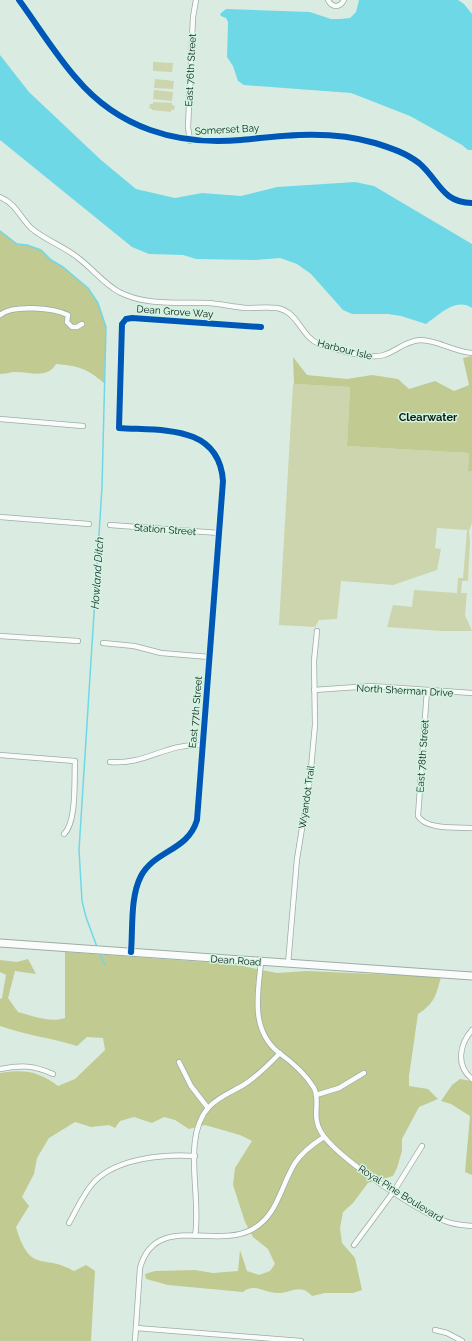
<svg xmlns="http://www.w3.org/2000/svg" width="472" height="1341" viewBox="0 0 472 1341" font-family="Raleway,sans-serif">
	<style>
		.green { fill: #ccd5ad }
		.forest { fill: #c1ca90 }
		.water { fill: #6fd8e6 }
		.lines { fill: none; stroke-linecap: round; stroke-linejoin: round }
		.stream { stroke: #6fd8e6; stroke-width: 1.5 }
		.street-casing { stroke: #9eaca4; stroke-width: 6 }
		.secondary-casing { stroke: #9eaca4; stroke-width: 9 }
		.street { stroke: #f9fcfb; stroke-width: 4.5 }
		.secondary { stroke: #f9fcfb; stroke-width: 7 }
		.cycleway-casing { stroke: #d2f4e1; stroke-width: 8 }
		.cycleway { stroke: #0057b8; stroke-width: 6 }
		.labels { text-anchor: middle; stroke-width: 3; stroke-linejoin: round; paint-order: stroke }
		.street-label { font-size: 10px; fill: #0f1c15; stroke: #d2f4e1 }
		.neighbourhood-label { font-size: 11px; font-weight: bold; fill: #0f1c15; stroke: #d2f4e1 }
		.water-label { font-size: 11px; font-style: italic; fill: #172e32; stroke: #d2f4e1 }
	</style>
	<rect width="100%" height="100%" fill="#daece2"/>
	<g class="green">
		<polygon points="153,62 173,63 172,72 153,71"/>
		<polygon points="155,79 174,81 173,89 154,88"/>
		<polygon points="154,90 173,92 172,101 153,99"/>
		<polygon points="153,102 172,103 172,105 175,106 174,110 171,110 171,112 152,110 152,109 149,108 150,104 153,104"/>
		<polygon points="293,384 350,387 347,446 469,453 468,471 472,471 472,523 469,531 470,543 468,581 462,581 461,593 467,593 465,615 472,631 442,631 387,627 393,605 412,607 414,590 457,593 458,578 463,578 467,530 437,528 435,548 441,549 437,570 393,585 341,581 337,619 319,620 315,627 279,625"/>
	</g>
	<g class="forest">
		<path d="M0,231l17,13 10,1 14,5 10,10 12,7 25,21 10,15 8,24 -2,56c-18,-15 -25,-17 -48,-19 -9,16 -28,7 -43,8 -5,1 -9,2 -13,2z"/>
		<polygon points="472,356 472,471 468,471 469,453 347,446 350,387 294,384 293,357 307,375 347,379 372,375 398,379 409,389 435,381 454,391 469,385 463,358"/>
		<path d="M65,952l167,12 45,9 30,-2 134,6c-5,18 -6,26 -23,37l-9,62v10l19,3 10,10 -19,8 -17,32v12l-5,17 -4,8 -25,7 -15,20 -10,9 -3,16 2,15 13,15 7,32 -9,3h-28l-13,3c-2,-2 -5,-5 -8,-6 -8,-3 -17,3 -25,3 -13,1 -25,-11 -36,-1l-75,-7 -22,-6 -1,-5 10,-3 40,-1 18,3 25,-2 2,-21 7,21 12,4 11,-4 5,-7 -7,-15 -15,-12 -8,-15 -12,-37 2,-17 17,-27 -12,-6 -35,-10 -16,4 -14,-9 -11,-3 -12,6 -18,-6 -14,4 -5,7 -6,-3 -18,2 -16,-5 -26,16 -12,20 -3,16 -12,23 7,9 -13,21c14,48 27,26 58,44l12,-6 9,6 -4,70h-91v-268c23,-4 39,-2 58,13l17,-7 30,-29 -2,-12 -16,-1 -10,9c-25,-8 -52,-11 -77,-20v-27l2,-1 4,-23 -6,-3v-12l17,2 11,-3 8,15 -21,-3 -7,27 10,14c15,4 32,11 47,6z"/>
		<polygon points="460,1079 472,1081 472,1175 465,1172 470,1116 451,1104 441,1101 452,1085"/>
	</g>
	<g class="water">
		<polygon points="359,0 458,0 464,4 472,14 472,150 468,150 462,145 410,116 351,93 244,85 238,81 233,66 227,57 228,22 226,18 221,16 220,14 226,9 310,12 331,19 340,19 350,18 356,12"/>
		<path d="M0,55l29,37 72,68 35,29 39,9 27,-5 39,3 36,-9 78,-5 19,4 98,58v64c-16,-11 -33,7 -46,16l-25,-8 -13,-2h-36l-9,-4 -32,-36 -14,-10 -17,-6 -25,2 -59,-1 -13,-4 -34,-1 -17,-7 -132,-107z"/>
	</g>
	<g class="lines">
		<g class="stream">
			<polyline points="0,231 17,244 27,245 41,250 51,260 63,267 88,288 98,303 106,327 102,487 79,850 82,901 86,917 97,947"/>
			<polyline points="99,952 105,965"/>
		</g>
		<defs>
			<g id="street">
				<path d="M19,0c19,26 36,54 57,78 42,50 101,68 165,62 46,-5 90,-10 134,3 16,5 31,10 44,20 20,17 23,40 53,40"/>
				<path d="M328,0c4,8 12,8 16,0"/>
				<polyline points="190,141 188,127 193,17 196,0"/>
				<path d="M0,197c15,6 20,20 31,31 14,12 32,18 46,29 15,11 26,26 42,35 27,14 59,10 89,11 13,1 26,4 39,5 10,0 20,-1 30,0 22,4 23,28 42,36 16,5 50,16 65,11 13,-4 21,-14 36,-15 18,0 34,12 52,13"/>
				<path d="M0,315c13,-11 54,-7 68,0l-1,7 5,5h5l5,-3"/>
				<polyline points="0,419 83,426"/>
				<polyline points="0,517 89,524"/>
				<polyline points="110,525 219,533"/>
				<polyline points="0,636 78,641"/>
				<polyline points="103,643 134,646 161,653 210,657"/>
				<polyline points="314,690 371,686 472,693"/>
				<path d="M427,690l-9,126c8,14 39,11 54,12"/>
				<path d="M0,755l75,6c-1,18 2,61 -11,73"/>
				<path d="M110,762c37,3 55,-19 93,-17"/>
				<path d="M131,952c2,-24 -1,-55 10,-76 14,-26 47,-25 56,-56l26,-339c-4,-57 -62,-50 -104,-53l3,-104 4,-5 6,-1 129,9"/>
				<path d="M261,962c-3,31 -11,67 17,90 14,10 27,21 36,36 7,13 -3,28 7,44 15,25 96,79 124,89 9,4 18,4 27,5"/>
				<polyline points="288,964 297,859 310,779 315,725 314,661 317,631"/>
				<path d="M472,1030c-12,14 -17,35 0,49"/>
				<polyline points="179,1062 191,1086 208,1108"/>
				<path d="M0,1069c21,-4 33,-4 53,5"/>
				<polyline points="316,1095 339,1088 364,1073"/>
				<path d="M69,1223c8,-14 15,-31 26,-42 23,-23 69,-27 100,-25"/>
				<path d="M195,1236c7,-37 -14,-99 14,-129 10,-11 25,-16 36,-23 14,-9 24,-20 35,-31"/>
				<polyline points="354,1245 394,1191 422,1146"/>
				<polyline points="136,1328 301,1341"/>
				<polyline points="435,1330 447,1333 462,1341"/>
				<path d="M135,1341l5,-73c15,-55 74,-19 111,-38 27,-14 29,-43 44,-67 7,-11 18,-19 29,-26"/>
			</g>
			<polyline id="secondary" points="0,943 472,976"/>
		</defs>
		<use href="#street" class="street-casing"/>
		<use href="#secondary" class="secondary-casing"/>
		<use href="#street" class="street"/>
		<use href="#secondary" class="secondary"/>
		<defs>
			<g id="cycleway">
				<path d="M19,0c19,26 36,54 57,78 42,50 101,68 165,62 46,-5 90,-10 134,3 16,5 31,10 44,20 20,17 23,40 53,40"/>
				<path d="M131,952c2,-24 -1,-55 10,-76 14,-26 47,-25 56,-56l26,-339c-4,-57 -62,-50 -104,-53l3,-104 4,-5 6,-1 129,9"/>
			</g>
		</defs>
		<use href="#cycleway" class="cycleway-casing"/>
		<use href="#cycleway" class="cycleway"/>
	</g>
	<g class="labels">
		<g class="street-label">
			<text transform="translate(190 70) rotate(-87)" y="4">East 76th Street</text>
			<text transform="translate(227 129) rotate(-3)" y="4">Somerset Bay</text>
			<text transform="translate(175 311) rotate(4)" y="4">Dean Grove Way</text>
			<text transform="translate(345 349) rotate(14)" y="4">Harbour Isle</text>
			<text transform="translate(165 529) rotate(4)" y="4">Station Street</text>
			<text transform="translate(405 690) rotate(3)" y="4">North Sherman Drive</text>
			<text transform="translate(195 712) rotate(-85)" y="4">East 77th Street</text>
			<text transform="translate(422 756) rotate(-86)" y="4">East 78th Street</text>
			<text transform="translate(306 797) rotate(-82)" y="4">Wyandot Trail</text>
			<text transform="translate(236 960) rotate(4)" y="4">Dean Road</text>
			<text transform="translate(401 1193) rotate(32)" y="4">Royal Pine Boulevard</text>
		</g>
		<g class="neighbourhood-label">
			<text x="428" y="421">Clearwater</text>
		</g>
		<g class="water-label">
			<text transform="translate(97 573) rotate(-86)" y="4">Howland Ditch</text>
		</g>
	</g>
</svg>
